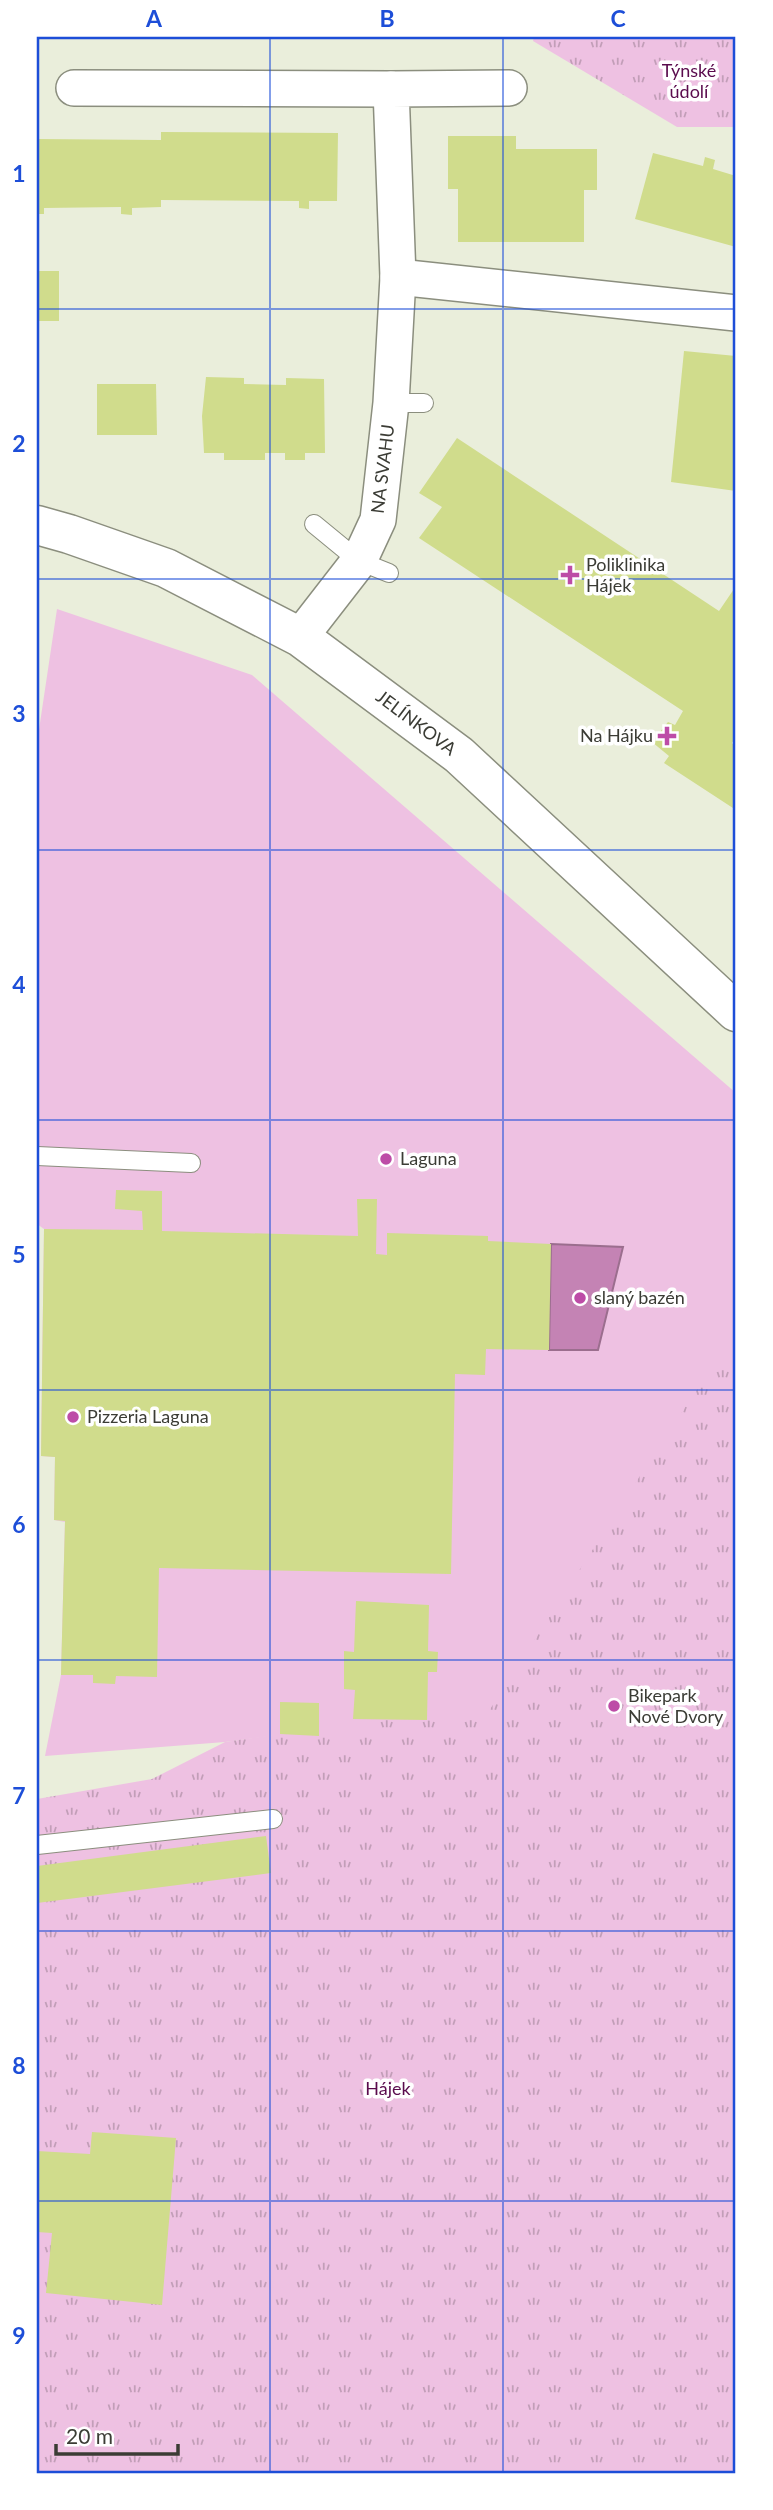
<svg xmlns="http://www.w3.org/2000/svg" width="773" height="2510" viewBox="0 0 773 2510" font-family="Lato,sans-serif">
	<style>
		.grass { fill: #eec1e2 }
		.park { fill: url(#park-tufts) }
		.water { fill: #c483b4; stroke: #9b6e8e; stroke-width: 2 }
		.building { fill: #d0dc8c }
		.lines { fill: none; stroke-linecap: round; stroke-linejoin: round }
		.service-casing { stroke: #8b8e7e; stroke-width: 20 }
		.minor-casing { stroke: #8b8e7e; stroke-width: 38 }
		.tertiary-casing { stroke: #8b8e7e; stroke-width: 41 }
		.service { stroke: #fff; stroke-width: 18 }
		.minor { stroke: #fff; stroke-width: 35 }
		.tertiary { stroke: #fff; stroke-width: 38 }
		.grid { fill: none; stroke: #1d4ed8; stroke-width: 2; stroke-opacity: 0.55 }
		.poi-dot { fill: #bd4ca7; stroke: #fff; stroke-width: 2.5 }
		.labels { text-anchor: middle; stroke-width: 7; stroke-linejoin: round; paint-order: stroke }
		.park-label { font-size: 18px; fill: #5a0b4d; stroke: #fff }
		.street-label { font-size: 18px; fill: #3b3c35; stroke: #fff }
		.poi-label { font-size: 18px; fill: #3b3c35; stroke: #fff; text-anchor: start }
		.neatline { fill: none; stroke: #1d4ed8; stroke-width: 2.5 }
		.grid-label { font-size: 23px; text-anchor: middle; font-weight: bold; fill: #1d4ed8 }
	</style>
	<defs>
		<pattern id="park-tufts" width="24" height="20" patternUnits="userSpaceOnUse" patternTransform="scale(1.75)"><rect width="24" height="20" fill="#eec1e2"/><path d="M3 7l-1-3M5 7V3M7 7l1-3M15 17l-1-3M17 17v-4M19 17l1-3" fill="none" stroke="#c29eb8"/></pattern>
	</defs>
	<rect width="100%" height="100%" fill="#eaeedb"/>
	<polygon class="grass" points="57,609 252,675 736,1093 736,1646 711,1781 278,1735 225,1742 45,1756 61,1675 65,1522 54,1520 55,1457 41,1456 44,1229 37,1224 37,743"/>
	<g class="park">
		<polygon points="534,37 736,37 736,127 677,127 533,41"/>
		<polygon points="736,1332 736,2473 37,2473 37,1799 152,1779 225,1742 280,1734 354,1737 353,1719 455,1721 487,1714 665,1437"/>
	</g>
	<polygon class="water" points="551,1244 623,1247 598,1350 549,1350"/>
	<g class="building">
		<polygon points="161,132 338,133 337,201 309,201 309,209 299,208 299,201 161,200 161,207 132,208 132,215 121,214 121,207 44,208 44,214 37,214 37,139 161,140"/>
		<polygon points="448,136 516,136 516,149 597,149 597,190 584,190 584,242 458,242 458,189 448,189"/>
		<polygon points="653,153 703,166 705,157 715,160 713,169 736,176 736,247 635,219"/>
		<rect x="37" y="271" width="22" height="50"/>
		<polygon points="684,351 736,356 736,491 671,482"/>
		<polygon points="206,377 244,378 244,384 286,385 286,378 324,379 325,453 305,453 305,460 285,460 285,453 265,453 265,460 224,460 224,453 204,453 202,416"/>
		<polygon points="97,384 156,384 157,435 97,435"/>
		<polygon points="457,438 719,611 736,586 736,737 732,743 736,747 736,810 664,763 669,756 652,742 668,722 675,725 683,711 419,538 442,507 419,493"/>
		<polygon points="116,1190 162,1191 162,1231 358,1236 357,1199 377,1199 376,1254 387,1255 387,1233 488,1236 488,1241 551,1244 549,1350 486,1349 485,1375 455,1374 451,1574 159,1568 157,1677 116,1676 115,1684 93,1683 93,1675 61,1675 65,1521 54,1520 55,1457 41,1456 44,1229 143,1230 142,1211 115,1209"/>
		<polygon points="356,1601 429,1605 428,1651 438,1652 437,1672 428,1672 427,1720 353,1719 355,1690 344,1689 344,1651 354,1652"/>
		<polygon points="280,1702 319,1703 319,1736 280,1734"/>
		<polygon points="266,1836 271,1873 37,1903 37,1866"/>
		<polygon points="92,2132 176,2138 162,2305 46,2293 52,2233 37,2232 37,2151 90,2154"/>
	</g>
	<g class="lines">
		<defs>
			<g id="service">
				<polyline points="391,403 424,403"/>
				<polyline points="314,524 359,561 389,573"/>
				<polyline points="37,1156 191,1163"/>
				<polyline points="37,1845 273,1819"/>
			</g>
			<g id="minor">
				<polyline points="74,88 391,89"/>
				<polyline points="398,277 736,313"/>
				<polyline points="300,637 359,561 378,520 391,403 398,277 391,89 509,88"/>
			</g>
			<polyline id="tertiary" points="37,525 69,534 166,568 300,637 459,755 736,1012"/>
		</defs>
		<use href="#service" class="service-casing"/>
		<use href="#minor" class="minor-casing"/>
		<use href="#tertiary" class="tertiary-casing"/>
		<use href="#service" class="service"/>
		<use href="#minor" class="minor"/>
		<use href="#tertiary" class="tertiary"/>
	</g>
	<path class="grid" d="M270,37v2436M503,37v2436M37,309h699M37,579h699M37,850h699M37,1120h699M37,1390h699M37,1660h699M37,1931h699M37,2201h699"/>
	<g class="poi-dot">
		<path d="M566.5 564.5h7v7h7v7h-7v7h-7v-7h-7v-7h7z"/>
		<path d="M663.5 725.5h7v7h7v7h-7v7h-7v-7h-7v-7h7z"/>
		<circle cx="386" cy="1159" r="7"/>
		<circle cx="580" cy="1298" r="7"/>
		<circle cx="73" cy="1417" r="7"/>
		<circle cx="614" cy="1706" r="7"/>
	</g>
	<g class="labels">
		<g class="park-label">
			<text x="689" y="77">Týnské<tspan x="689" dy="21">údolí</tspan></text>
			<text x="388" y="2095">Hájek</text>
		</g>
		<g class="street-label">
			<text transform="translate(383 469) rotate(-83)" y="6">NA SVAHU</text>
			<text transform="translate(416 723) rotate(37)" y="6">JELÍNKOVA</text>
		</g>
		<g class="poi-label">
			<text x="586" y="571">Poliklinika<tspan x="586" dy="21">Hájek</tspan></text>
			<text x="653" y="742" text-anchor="end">Na Hájku</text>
			<text x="400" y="1165">Laguna</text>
			<text x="594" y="1304">slaný bazén</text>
			<text x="87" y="1423">Pizzeria Laguna</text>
			<text x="628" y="1702">Bikepark<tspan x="628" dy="21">Nové Dvory</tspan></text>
		</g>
	</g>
	<rect width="773" height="2510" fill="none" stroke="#ffffff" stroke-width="77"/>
	<path d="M56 2444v10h122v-10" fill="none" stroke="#3b3c35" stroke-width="3.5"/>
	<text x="66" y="2444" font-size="21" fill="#3b3c35" stroke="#ffffff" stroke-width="5" paint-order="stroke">20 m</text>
	<rect x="38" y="38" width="696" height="2434" class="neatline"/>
	<g class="grid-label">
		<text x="154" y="27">A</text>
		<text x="387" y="27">B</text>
		<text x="618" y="27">C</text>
		<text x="19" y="182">1</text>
		<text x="19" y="452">2</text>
		<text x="19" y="722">3</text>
		<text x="19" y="993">4</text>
		<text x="19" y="1263">5</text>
		<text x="19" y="1533">6</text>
		<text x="19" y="1804">7</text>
		<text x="19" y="2074">8</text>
		<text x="19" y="2344">9</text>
	</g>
</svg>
